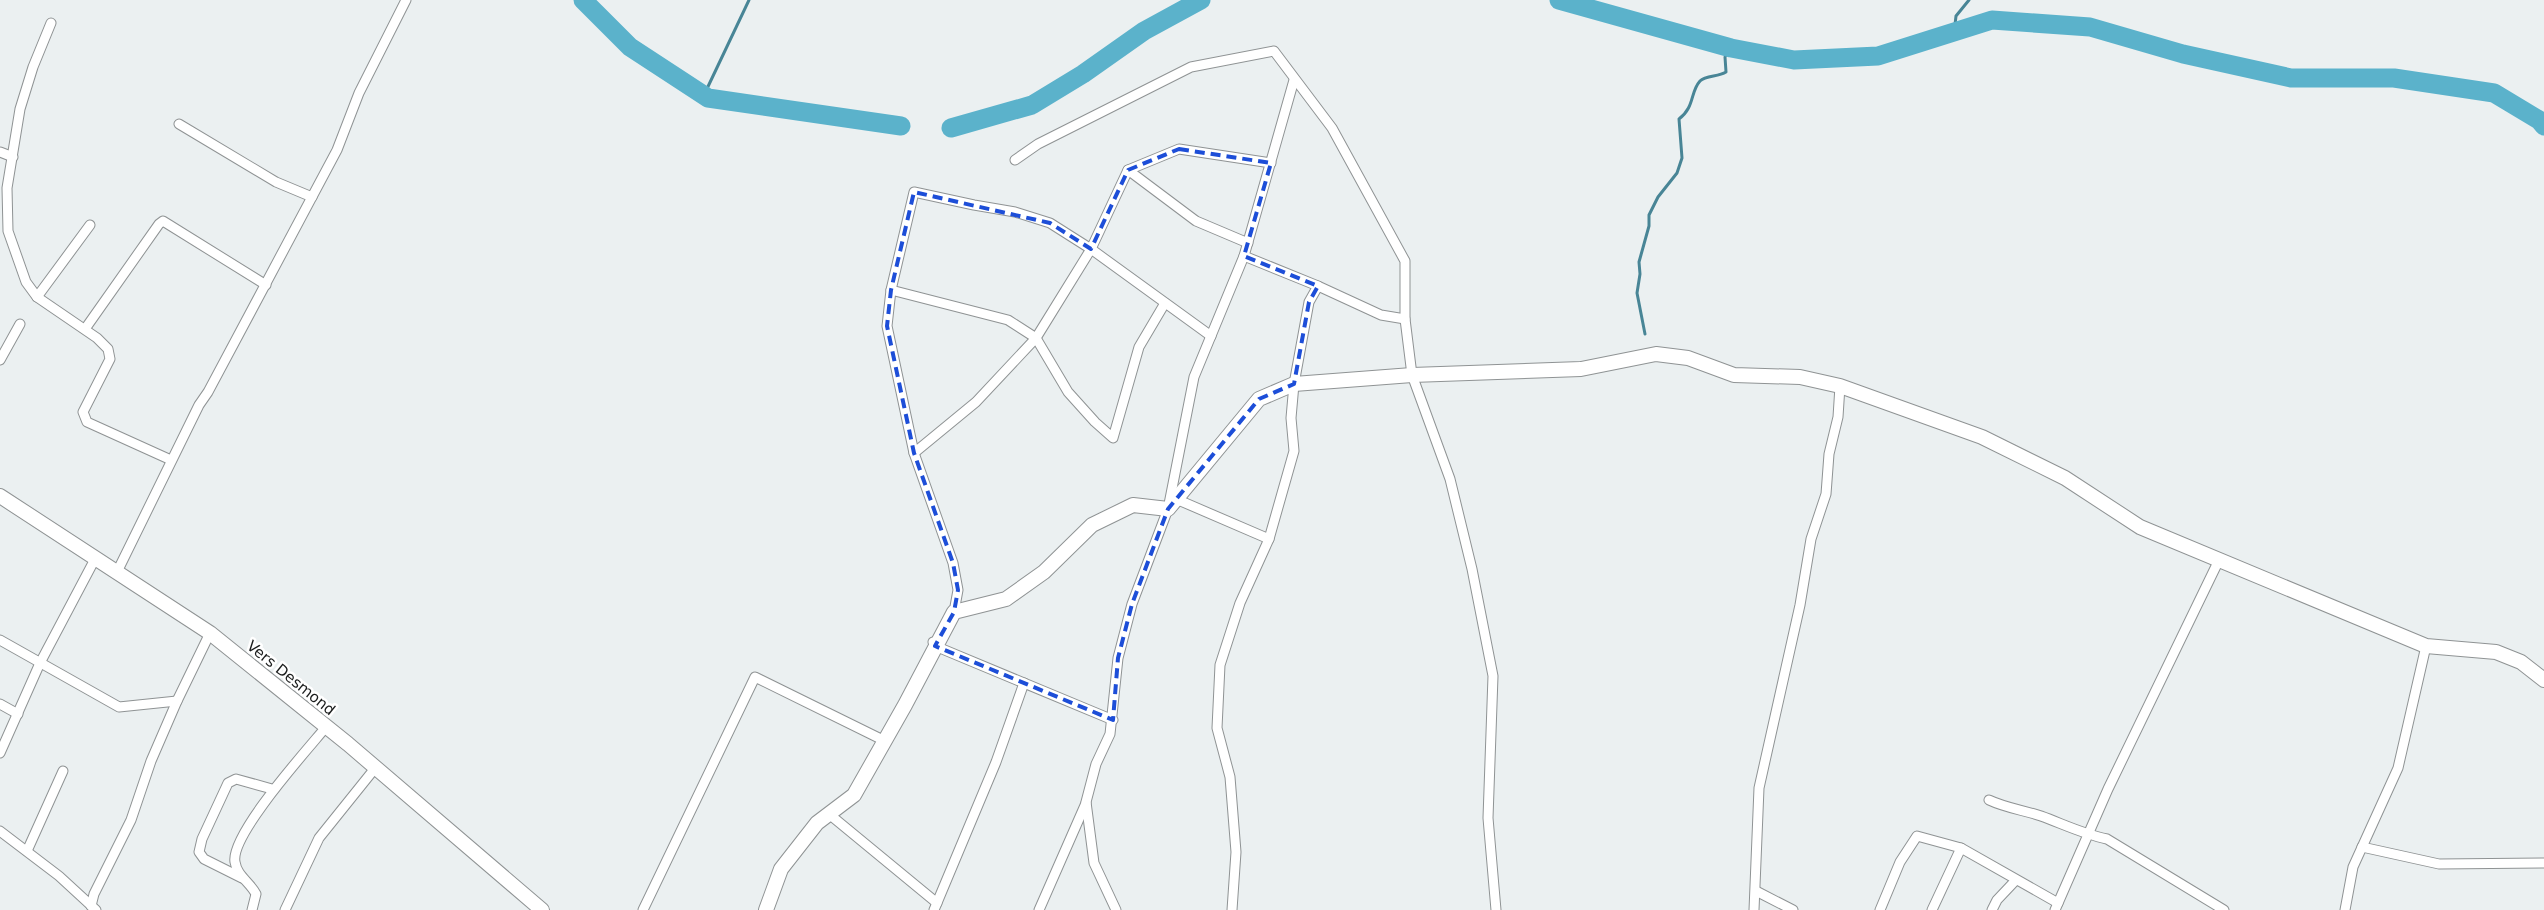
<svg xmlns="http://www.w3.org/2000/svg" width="2544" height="910" viewBox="0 0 2544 910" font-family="'DejaVu Sans',sans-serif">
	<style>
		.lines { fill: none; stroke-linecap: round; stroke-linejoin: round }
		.stream { stroke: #488596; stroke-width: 3 }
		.river { stroke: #5bb2cb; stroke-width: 19 }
		.street-casing { stroke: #8f9394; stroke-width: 11 }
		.secondary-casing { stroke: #8f9394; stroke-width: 16 }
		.street { stroke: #fff; stroke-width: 9 }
		.secondary { stroke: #fff; stroke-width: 14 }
		.marked { fill: none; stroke: #1d4ed8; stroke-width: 4; stroke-dasharray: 10 6; stroke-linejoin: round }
		.labels { text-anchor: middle; stroke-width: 5; stroke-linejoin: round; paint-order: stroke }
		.street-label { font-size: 15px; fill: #1a1c1c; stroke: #fff }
	</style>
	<rect width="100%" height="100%" fill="#ebf0f1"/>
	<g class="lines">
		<g class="stream">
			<polyline points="1954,33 1956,16 1969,0"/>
			<polyline points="704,95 749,0"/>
			<path d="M1645,334l-8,-41 3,-19 -1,-12 10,-36v-11l9,-18 19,-24 5,-15 -3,-39c16,-12 11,-27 21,-38 6,-6 18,-4 26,-9l-1,-15 6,-9"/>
		</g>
		<g class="river">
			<polyline points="583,0 630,47 708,98 901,126"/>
			<polyline points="1559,0 1731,48 1794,60 1878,56 1992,20 2090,27 2183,54 2291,78 2394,78 2494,93 2539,120 2544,126"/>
			<polyline points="951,128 1032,105 1083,74 1144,31 1201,0"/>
		</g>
		<defs>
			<g id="street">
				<polyline points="51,23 33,67 20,109 7,188 8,231 26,282 37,297 97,338 108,349 110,359 83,412 87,422 171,460"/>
				<polyline points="179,124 276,182 312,197"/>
				<polyline points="0,152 13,157"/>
				<polyline points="1015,160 1038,144 1191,67 1274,51 1332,128 1405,261 1405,319 1412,375 1450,479 1472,569 1493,676 1488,818 1496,910"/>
				<polyline points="1128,170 1196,221 1248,243"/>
				<polyline points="1244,256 1318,286 1381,315 1405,319"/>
				<polyline points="891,290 1008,320 1036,338 1068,392 1095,422 1113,438 1139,347 1165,303"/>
				<polyline points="37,297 90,225"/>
				<polyline points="85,329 159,224 163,221 266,285"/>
				<polyline points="0,360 20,324"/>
				<polyline points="914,453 976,402 1036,338 1091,249 1128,170 1179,149 1271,163"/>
				<polyline points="1176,499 1269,539"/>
				<polyline points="117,572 199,405 208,392 337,150 359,93 406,0"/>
				<polyline points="954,612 958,590 953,563 914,453 887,326 891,290 914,192 974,205 1015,212 1050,223 1091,249 1211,336"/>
				<polyline points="0,640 119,707 177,701"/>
				<polyline points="933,642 935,646 1113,720"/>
				<polyline points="0,704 18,714"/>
				<polyline points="0,753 40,663 95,559"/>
				<path d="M1989,800c17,8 34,10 52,16 22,8 42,18 66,23l117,71"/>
				<polyline points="829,814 937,903"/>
				<polyline points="0,831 59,876 96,910"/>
				<polyline points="2362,847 2439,864 2544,863"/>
				<polyline points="27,851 63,771"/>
				<polyline points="242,878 204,859 199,852 202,839 228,783 236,779 272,789"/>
				<polyline points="1756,891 1793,910"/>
				<polyline points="91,906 94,894 131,820 151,761 177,701 210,633"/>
				<path d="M252,910l4,-16c-6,-12 -19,-18 -21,-32 -5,-27 72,-112 91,-135"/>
				<polyline points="285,910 319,838 376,767"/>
				<polyline points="643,910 755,677 885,741"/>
				<polyline points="934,910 996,762 1024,683"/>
				<polyline points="1039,910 1086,803"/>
				<polyline points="1116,910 1094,863 1086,802 1096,764 1110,734 1118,658 1132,604 1168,509 1194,377 1244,256 1294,80"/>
				<polyline points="1232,910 1236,852 1230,777 1217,728 1220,665 1240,603 1269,539 1294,451 1291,418 1294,384 1309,302 1318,286"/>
				<polyline points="1754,910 1759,788 1800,605 1811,539 1826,494 1829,454 1838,417 1840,386"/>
				<polyline points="1880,910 1900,862 1917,836 1961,848 2058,903"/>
				<polyline points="1932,910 1961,848"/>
				<polyline points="1992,910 1997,900 2015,881"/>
				<polyline points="2055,910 2108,789 2219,560"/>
				<polyline points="2345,910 2353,867 2398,768 2426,646"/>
			</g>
			<g id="secondary">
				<polyline points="0,496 210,633 348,744 542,910"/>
				<polyline points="766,910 781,869 817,823 854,795 905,705 954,612 1006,599 1044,572 1092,525 1133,505 1168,509 1259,399 1294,384 1412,375 1581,369 1656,354 1688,358 1734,375 1800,377 1840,386 1982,437 2065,478 2140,527 2426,646 2496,652 2521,662 2544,680"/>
			</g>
		</defs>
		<use href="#street" class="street-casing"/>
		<use href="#secondary" class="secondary-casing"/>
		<use href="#street" class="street"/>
		<use href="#secondary" class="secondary"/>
	</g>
	<path class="marked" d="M1179,149l92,14 -27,93 74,30 -9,16 -15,82 -35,15 -91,110 -36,95 -14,54 -5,62 -178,-74 19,-34 4,-22 -5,-27 -39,-110 -27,-127 4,-36 23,-98 136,31 41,26 37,-79z"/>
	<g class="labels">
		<g class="street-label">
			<text transform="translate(291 678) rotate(39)" y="5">Vers Desmond</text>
		</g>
	</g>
</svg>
